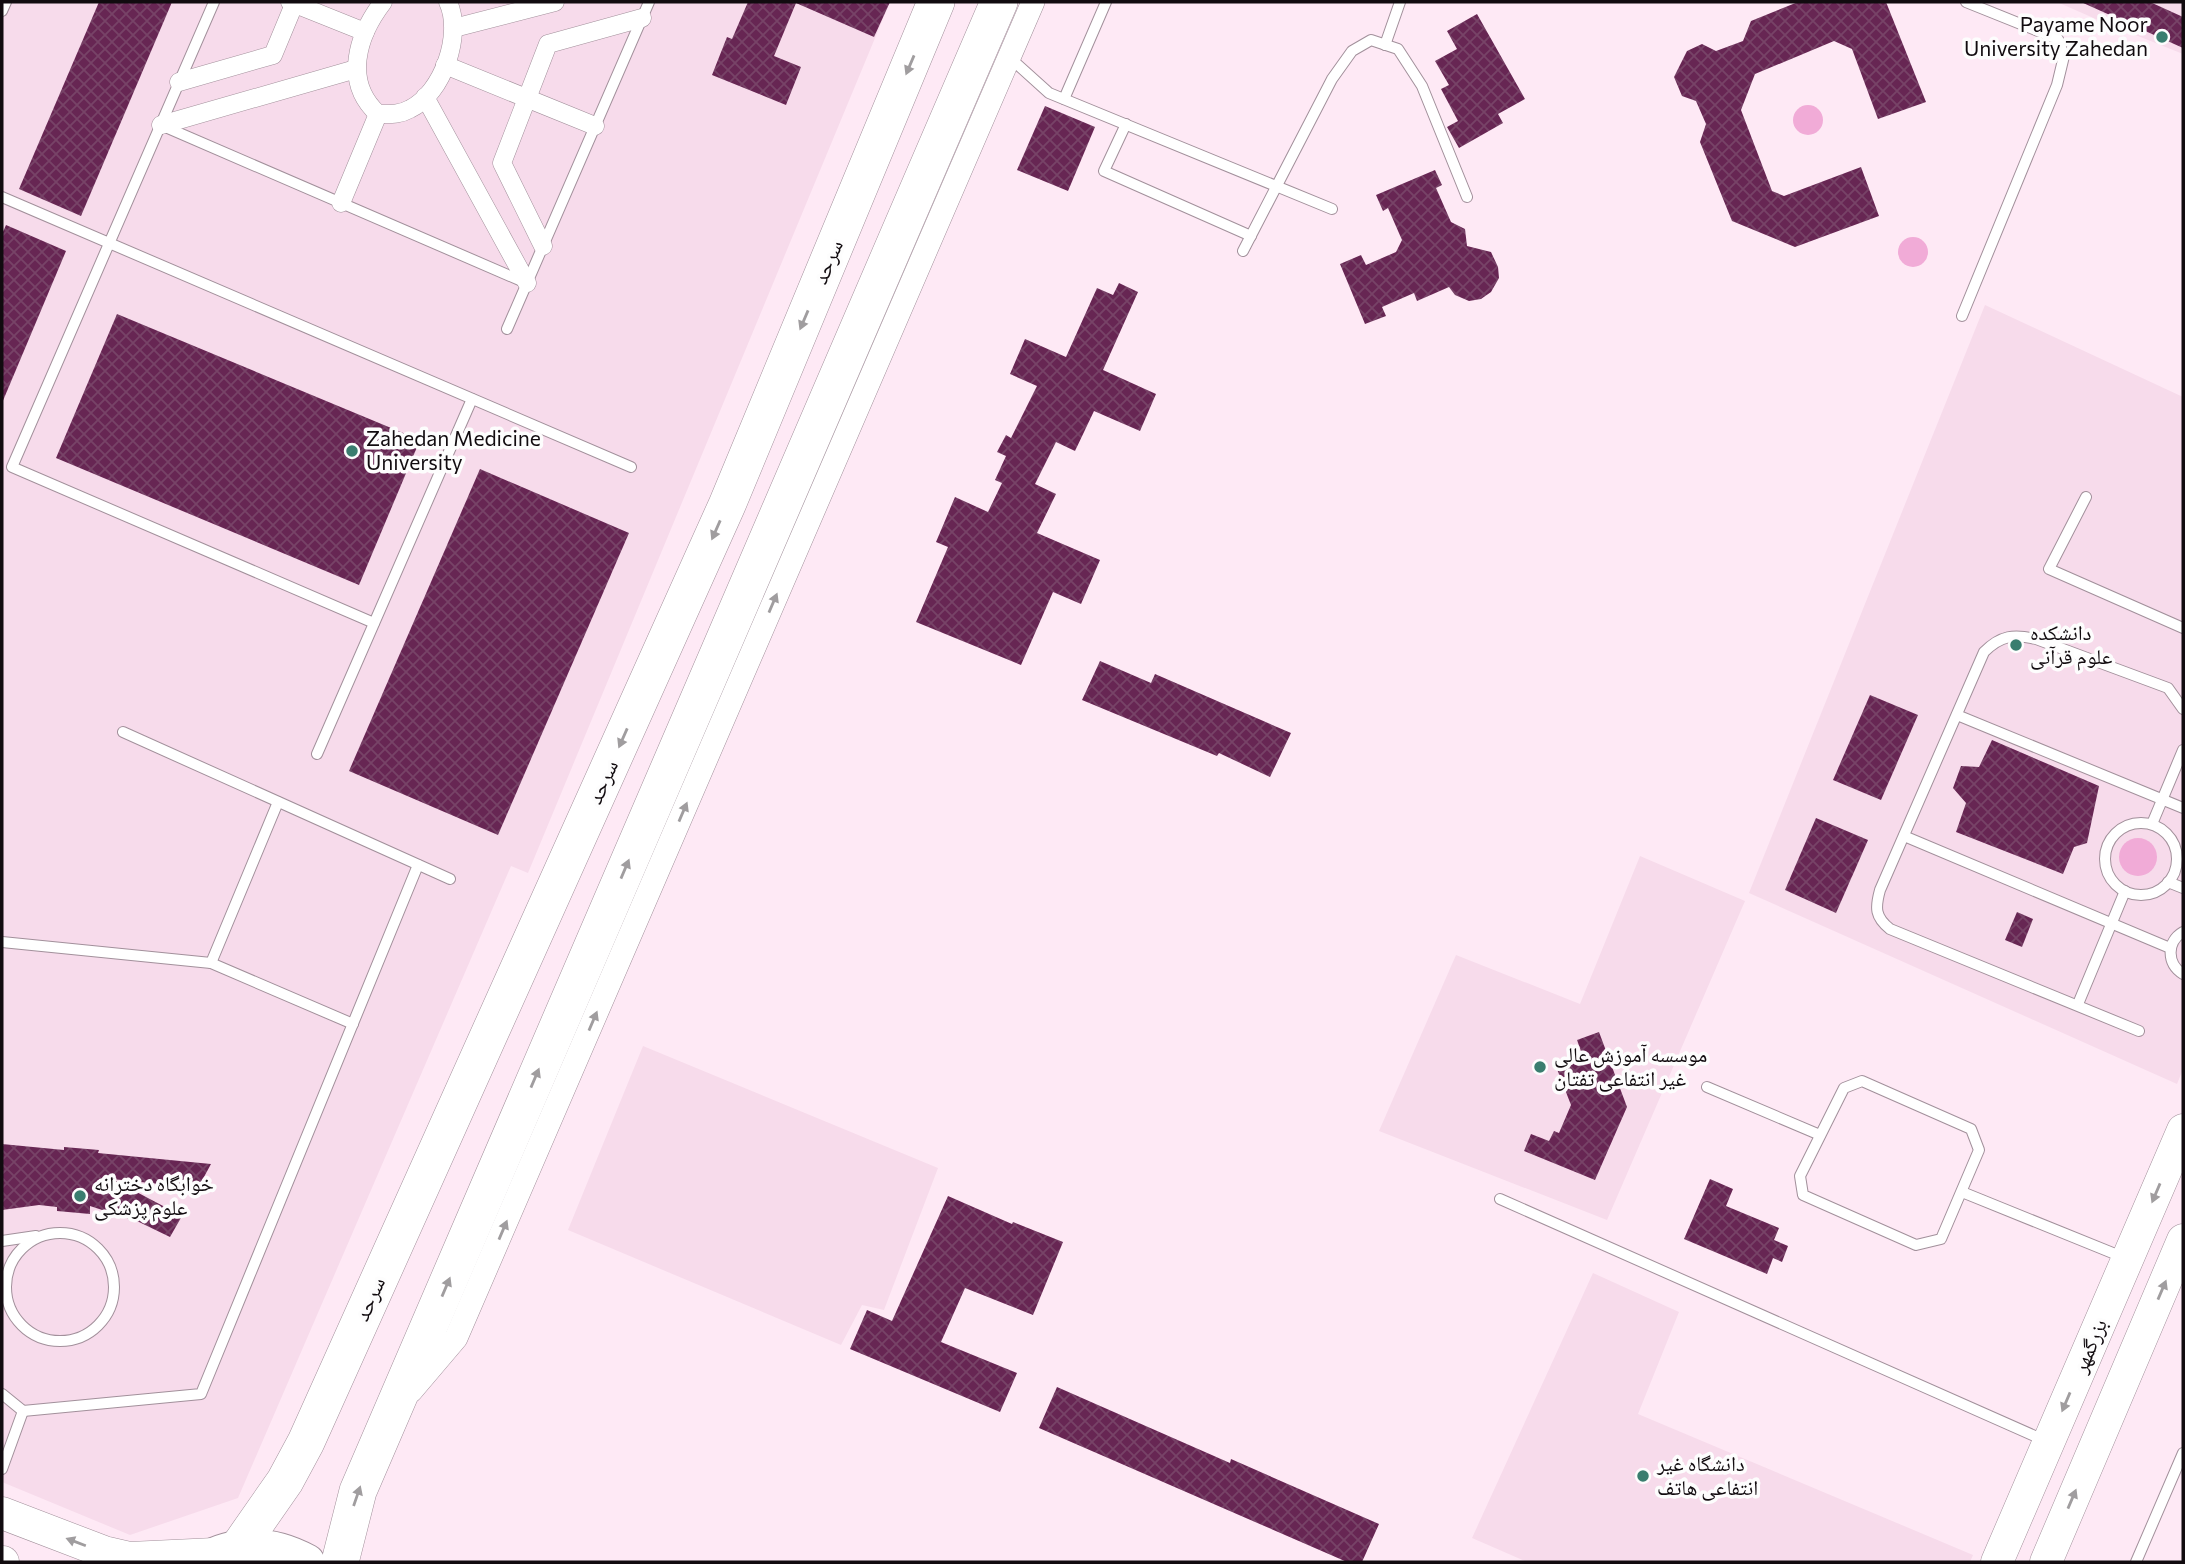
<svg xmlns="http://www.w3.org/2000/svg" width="2185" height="1564" viewBox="0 0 2185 1564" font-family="Commissioner,'Noto Naskh Arabic',sans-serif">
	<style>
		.built { fill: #f7dbeb }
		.green { fill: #f1abd7 }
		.building { fill: url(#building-cross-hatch) }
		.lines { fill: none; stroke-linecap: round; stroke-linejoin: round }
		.service-casing { stroke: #a2909b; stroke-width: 12 }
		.pedestrian-casing { stroke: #a2909b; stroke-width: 19 }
		.minor-casing { stroke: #a2909b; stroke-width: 24 }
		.secondary-casing { stroke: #a2909b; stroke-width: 33 }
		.primary-casing { stroke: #a2909b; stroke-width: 37 }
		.trunk-casing { stroke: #a2909b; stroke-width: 38 }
		.service { stroke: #fff; stroke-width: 10 }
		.pedestrian { stroke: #fff; stroke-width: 18 }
		.minor { stroke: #fff; stroke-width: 23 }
		.secondary { stroke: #fff; stroke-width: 32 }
		.primary { stroke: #fff; stroke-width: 35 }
		.trunk { stroke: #fff; stroke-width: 37 }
		.oneway { fill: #a09d9f }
		.poi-dot { fill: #3a7d6f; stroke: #fdfdfd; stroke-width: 2.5 }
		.labels { text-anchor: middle; stroke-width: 7; stroke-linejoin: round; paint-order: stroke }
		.poi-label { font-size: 21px; fill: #110b0f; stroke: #fdfdfd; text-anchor: start }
		.street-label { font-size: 21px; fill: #110b0f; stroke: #fdfdfd }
	</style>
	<defs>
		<pattern id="building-cross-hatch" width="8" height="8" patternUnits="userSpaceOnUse" patternTransform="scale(1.75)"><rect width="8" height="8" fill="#672653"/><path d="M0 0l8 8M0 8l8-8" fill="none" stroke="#774367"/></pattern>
	</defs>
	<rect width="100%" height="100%" fill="#fee9f5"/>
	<g class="built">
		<polygon points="2,2 890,2 528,873 511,866 238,1498 130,1535 2,1482"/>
		<polygon points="2057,2 2183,2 2183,54 2098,20"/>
		<polygon points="1985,305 2183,397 2183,1069 2177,1084 1749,893"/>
		<polygon points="1640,856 1745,901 1607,1220 1379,1131 1456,955 1580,1004"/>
		<polygon points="643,1046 938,1168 884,1310 862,1305 841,1345 568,1230"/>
		<polygon points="1593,1273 1679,1312 1638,1414 1973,1555 1970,1562 1527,1562 1472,1538"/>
	</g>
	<g class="green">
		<circle cx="1808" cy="120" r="15"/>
		<circle cx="1913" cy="252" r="15"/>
		<circle cx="2138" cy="857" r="19"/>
	</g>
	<g class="building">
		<polygon points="99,2 172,2 81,216 19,189"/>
		<polygon points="748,2 890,2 874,37 796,3 774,56 801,67 786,105 712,75 727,37 732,39"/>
		<polygon points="1798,2 1886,2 1926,102 1878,119 1852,49 1834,41 1755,74 1741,110 1772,191 1784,196 1861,167 1879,216 1795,247 1732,221 1700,142 1706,124 1696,101 1682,96 1674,77 1687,51 1702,44 1716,51 1743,41 1751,21"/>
		<polygon points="2081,2 2150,2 2183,17 2183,48"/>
		<polygon points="1477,14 1525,99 1498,114 1503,123 1459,148 1447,127 1458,121 1441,89 1449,85 1435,61 1457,49 1447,31"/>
		<polygon points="1045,106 1095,127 1068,191 1017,170"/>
		<polygon points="1435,170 1442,185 1436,188 1451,222 1465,229 1467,246 1491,252 1498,267 1499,278 1491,292 1481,299 1469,301 1455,295 1449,287 1417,301 1414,293 1382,307 1386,316 1365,324 1340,264 1361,255 1366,265 1396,252 1402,240 1388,208 1383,211 1376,195"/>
		<polygon points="6,225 66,251 2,403 2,234"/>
		<polygon points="1119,283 1138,292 1103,370 1156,394 1140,431 1094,411 1075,451 1056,442 1035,484 1056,494 1037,533 1100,560 1081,604 1053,592 1021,665 916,622 948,547 936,542 955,497 988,512 1002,483 995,480 1006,456 997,452 1006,435 1011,438 1037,386 1010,374 1025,339 1066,357 1097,288 1113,295"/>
		<polygon points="117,314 420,440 359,585 56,458"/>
		<polygon points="480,469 629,533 498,835 349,771"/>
		<polygon points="1100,661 1151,683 1155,674 1291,733 1270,777 1219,753 1217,756 1082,700"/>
		<polygon points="1870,695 1918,715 1881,800 1833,780"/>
		<polygon points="1992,740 2099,786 2087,843 2074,847 2063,874 1956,832 1966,803 1953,788 1961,766 1979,767"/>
		<polygon points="1816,818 1868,840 1836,913 1785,890"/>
		<polygon points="2017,912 2033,919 2022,947 2005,940"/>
		<polygon points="1599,1032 1627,1107 1595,1180 1524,1151 1531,1134 1549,1141 1554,1131 1559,1133 1571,1105 1555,1064 1582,1054 1577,1040"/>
		<polygon points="2,1144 64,1150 64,1147 99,1150 98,1153 211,1164 198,1188 112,1179 182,1216 170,1237 139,1222 90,1206 90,1214 57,1211 57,1207 39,1205 2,1210"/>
		<polygon points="1710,1179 1733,1189 1726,1206 1779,1228 1774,1240 1788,1246 1782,1262 1773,1258 1767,1274 1684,1239"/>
		<polygon points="948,1196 1012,1224 1013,1222 1063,1242 1033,1315 965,1288 941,1342 1017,1373 1000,1412 850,1349 867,1310 892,1321"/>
		<polygon points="1057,1387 1230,1463 1231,1459 1379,1524 1362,1562 1347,1562 1039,1428"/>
	</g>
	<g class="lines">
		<defs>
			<g id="service">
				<polyline points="214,2 12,467 374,623"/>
				<polyline points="2,11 6,2"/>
				<polyline points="1385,45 1400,2"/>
				<polyline points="1009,57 1049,93 1332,209"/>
				<polyline points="1064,99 1106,2"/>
				<polyline points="1126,124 1104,171 1251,236"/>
				<polyline points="163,126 524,282"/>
				<polyline points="2,197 631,467"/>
				<polyline points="1243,251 1332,79 1352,51 1371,40 1398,49 1422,86 1467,197"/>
				<polyline points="1962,316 2057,85 2064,56 2058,39 1966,2"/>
				<polyline points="507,329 649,2"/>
				<polyline points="2086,497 2049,569 2183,628"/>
				<polyline points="1957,715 2183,808"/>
				<polyline points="123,732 450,879"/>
				<polyline points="317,754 472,399"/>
				<circle cx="2141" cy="859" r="36"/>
				<polyline points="2152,824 2183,750"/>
				<polyline points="1904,836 2170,948"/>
				<polyline points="2168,882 2183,888"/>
				<path d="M2183,932c-17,10 -16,32 0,42"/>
				<polyline points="2,942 211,963 353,1024"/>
				<polyline points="211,963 278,802"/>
				<polyline points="2078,1004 2125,891"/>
				<path d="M2139,1031l-249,-102c-15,-12 -15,-21 -10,-39l104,-238c17,-17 30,-18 52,-13l132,49 15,21"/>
				<polygon points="1862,1081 1971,1129 1979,1150 1941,1239 1916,1245 1803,1195 1800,1176 1844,1088"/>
				<polyline points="1707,1087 1820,1135"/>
				<polyline points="1962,1192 2125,1258"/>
				<polyline points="1500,1199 2046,1441"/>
				<circle cx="60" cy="1287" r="54"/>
				<polyline points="2,1241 36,1236"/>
				<polyline points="2,1394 23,1411 2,1469"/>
				<polyline points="23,1411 201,1394 418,865"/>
				<polyline points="2136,1562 2183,1453"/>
			</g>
			<g id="pedestrian">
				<polyline points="290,2 365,32"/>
				<path d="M383,2c-26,34 -40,80 -5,112 12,0 21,1 32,-5 33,-16 53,-75 38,-107"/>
				<polyline points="454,28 555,2"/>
				<polyline points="445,65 595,126"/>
				<polyline points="179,82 273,55 295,2"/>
				<polyline points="425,97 527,283"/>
				<polyline points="161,125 356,69"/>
				<polyline points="341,203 378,114"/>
				<polyline points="543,246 502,163 548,44 642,18"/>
			</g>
			<polyline id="minor" points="411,1391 456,1338 1033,2"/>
			<g id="secondary">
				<polyline points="2,1513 104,1552 130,1558 215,1554"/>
				<polyline points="2,1562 3,1562"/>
				<polyline points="1997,1562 2183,1130"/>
				<polyline points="2046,1562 2183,1240"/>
			</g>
			<path id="primary" d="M201,1562c35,-21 71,-19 106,0"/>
			<g id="trunk">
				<polyline points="239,1547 285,1481 306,1442 727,505 936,2"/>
				<polyline points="340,1562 358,1491 999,2"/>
			</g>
		</defs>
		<use href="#service" class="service-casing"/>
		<use href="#pedestrian" class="pedestrian-casing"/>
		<use href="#minor" class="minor-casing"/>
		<use href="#secondary" class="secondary-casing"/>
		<use href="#primary" class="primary-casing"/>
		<use href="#trunk" class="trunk-casing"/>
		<use href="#service" class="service"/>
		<use href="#pedestrian" class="pedestrian"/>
		<use href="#minor" class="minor"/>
		<use href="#secondary" class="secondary"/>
		<use href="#primary" class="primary"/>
		<use href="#trunk" class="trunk"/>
	</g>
	<defs><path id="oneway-solid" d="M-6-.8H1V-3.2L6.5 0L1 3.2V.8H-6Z" transform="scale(1.75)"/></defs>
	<g class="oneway">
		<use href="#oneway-solid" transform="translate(910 65) rotate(113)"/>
		<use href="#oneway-solid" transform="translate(804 320) rotate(113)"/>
		<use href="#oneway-solid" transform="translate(716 530) rotate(114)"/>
		<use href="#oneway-solid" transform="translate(773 603) rotate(-67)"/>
		<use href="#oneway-solid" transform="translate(623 738) rotate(114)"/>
		<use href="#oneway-solid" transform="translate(683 812) rotate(-67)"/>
		<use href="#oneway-solid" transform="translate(625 869) rotate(-67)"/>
		<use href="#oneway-solid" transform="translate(593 1021) rotate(-67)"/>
		<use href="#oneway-solid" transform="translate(535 1078) rotate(-67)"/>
		<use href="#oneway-solid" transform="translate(2156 1193) rotate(113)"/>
		<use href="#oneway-solid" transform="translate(503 1230) rotate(-67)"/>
		<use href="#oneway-solid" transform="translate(446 1287) rotate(-67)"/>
		<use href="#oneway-solid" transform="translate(2162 1290) rotate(-67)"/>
		<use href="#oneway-solid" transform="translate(2066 1402) rotate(113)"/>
		<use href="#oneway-solid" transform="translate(357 1496) rotate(-71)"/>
		<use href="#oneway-solid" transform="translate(2072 1499) rotate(-67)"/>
		<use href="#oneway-solid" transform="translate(76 1542) rotate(-159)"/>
	</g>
	<g class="poi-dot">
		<circle cx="2162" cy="37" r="7"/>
		<circle cx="352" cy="451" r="7"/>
		<circle cx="2016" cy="645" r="7"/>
		<circle cx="1540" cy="1067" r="7"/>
		<circle cx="80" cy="1196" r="7"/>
		<circle cx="1643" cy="1476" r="7"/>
	</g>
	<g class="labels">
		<g class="poi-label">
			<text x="2148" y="32" text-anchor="end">Payame Noor<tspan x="2148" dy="24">University Zahedan</tspan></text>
			<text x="366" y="446">Zahedan Medicine<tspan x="366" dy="24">University</tspan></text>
			<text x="2030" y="640">دانشکده<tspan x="2030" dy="24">علوم قرآنی</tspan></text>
			<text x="1554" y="1062">موسسه آموزش عالی<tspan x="1554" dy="24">غیر انتفاعی تفتان</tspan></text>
			<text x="94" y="1191">خوابگاه دخترانه<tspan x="94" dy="24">علوم پزشکی</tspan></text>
			<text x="1657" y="1471">دانشگاه غیر<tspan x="1657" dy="24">انتفاعی هاتف</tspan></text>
		</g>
		<g class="street-label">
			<text transform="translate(828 262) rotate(-67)" y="7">سرحد</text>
			<text transform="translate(603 782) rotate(-66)" y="7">سرحد</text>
			<text transform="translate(370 1299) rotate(-66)" y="7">سرحد</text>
			<text transform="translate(2090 1346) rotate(-67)" y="7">بزرگمهر</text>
		</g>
	</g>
	<rect width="2185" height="1564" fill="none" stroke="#110b0f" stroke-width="7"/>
</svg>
